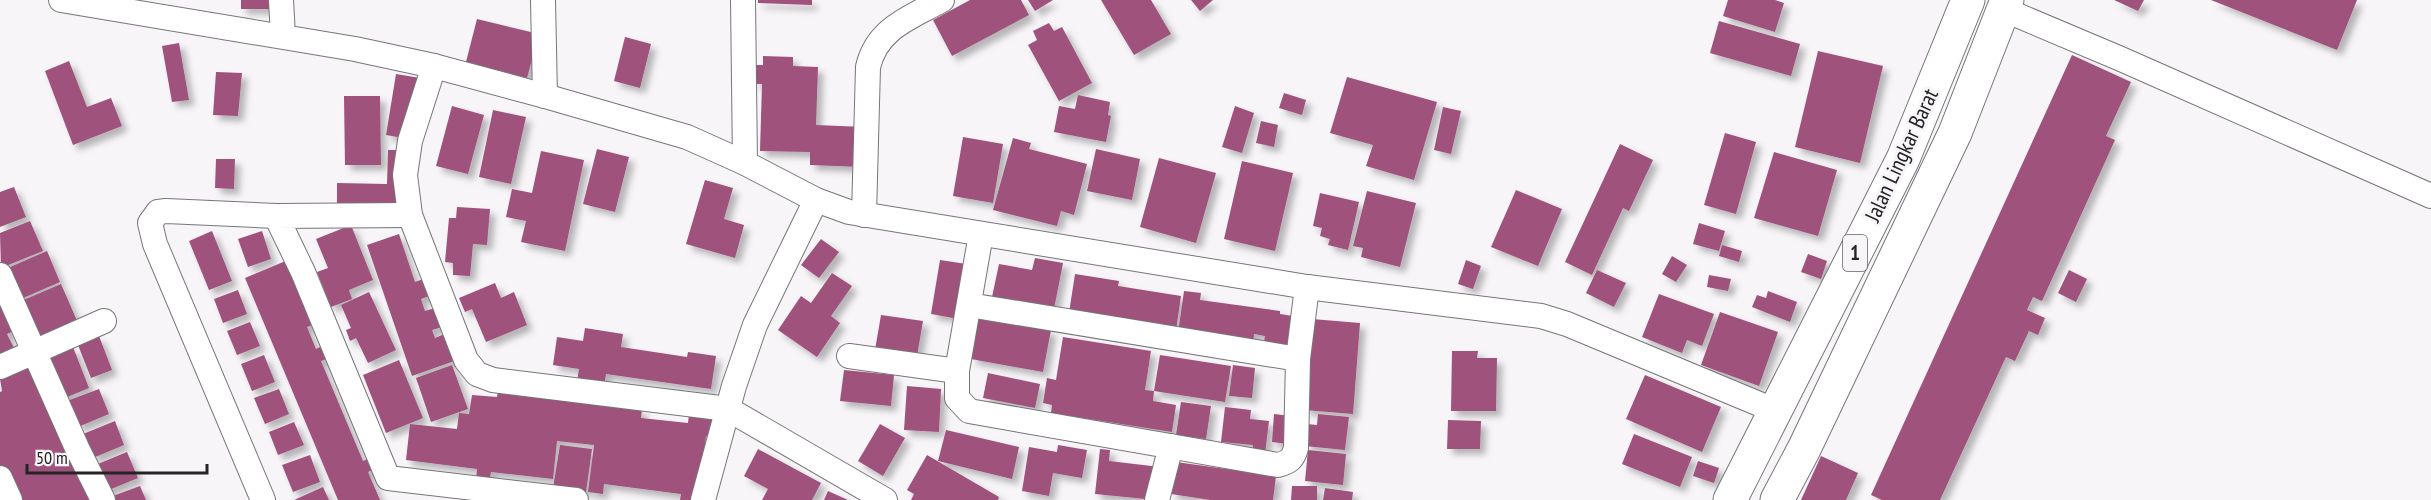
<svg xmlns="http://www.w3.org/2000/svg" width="2431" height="500" viewBox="0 0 2431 500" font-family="'PT Sans Narrow',sans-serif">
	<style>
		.building { fill: #9f527b; filter: url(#shadow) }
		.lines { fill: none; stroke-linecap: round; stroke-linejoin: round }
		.minor-casing { stroke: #777578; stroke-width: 26 }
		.highway-casing { stroke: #777578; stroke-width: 35 }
		.minor { stroke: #fff; stroke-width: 24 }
		.highway { stroke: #fff; stroke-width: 33 }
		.labels { text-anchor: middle; stroke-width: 6; stroke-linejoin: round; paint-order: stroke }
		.shield { fill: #f7f5f8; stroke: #646364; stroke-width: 1.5 }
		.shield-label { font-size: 21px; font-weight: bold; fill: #252425 }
		.street-label { font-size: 22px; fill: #252425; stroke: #f7f5f8 }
	</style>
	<defs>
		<filter id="shadow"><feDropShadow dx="5.5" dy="5.5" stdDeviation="3" flood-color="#0004"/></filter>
	</defs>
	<rect width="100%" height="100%" fill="#f7f5f8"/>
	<g class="building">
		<rect x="241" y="0" width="32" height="9"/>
		<polygon points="758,0 812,0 812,5 758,3"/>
		<polygon points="970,0 1021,0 1029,15 952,56 933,20"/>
		<polygon points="1028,0 1053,0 1035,11"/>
		<polygon points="1101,0 1151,0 1171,34 1134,55"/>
		<polygon points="1191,0 1213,0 1200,11"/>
		<polygon points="1728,0 1775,0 1784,3 1775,32 1723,16"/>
		<polygon points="2114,0 2144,0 2138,11"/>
		<polygon points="2211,0 2357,0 2337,50"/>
		<polygon points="477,19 539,34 527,78 466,62"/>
		<polygon points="1719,21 1800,44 1791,76 1710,53"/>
		<polygon points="1049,23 1054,31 1062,27 1092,83 1059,101 1028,45 1037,40 1033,31"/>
		<polygon points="625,37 651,44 640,88 614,81"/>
		<polygon points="179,43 189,100 172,102 162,46"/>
		<polygon points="1818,51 1883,66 1860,163 1795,147"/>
		<polygon points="2072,55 2131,82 2106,136 2115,140 2042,301 2033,297 2027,310 2045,318 2038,335 2029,331 2015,361 2006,357 1940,500 1882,500 1871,495"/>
		<polygon points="763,56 793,57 793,66 818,67 816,125 864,127 863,167 810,165 810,152 760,151 762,84 755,84 756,65 763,65"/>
		<polygon points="69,61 87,107 111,98 122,126 73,145 45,71"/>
		<polygon points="216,72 242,73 238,116 213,115"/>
		<polygon points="396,74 420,78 409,139 386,135"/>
		<polygon points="1347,77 1437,102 1414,180 1366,166 1373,145 1330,133"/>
		<polygon points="1284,93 1306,100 1302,115 1279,108"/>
		<polygon points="1078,95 1110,102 1108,115 1111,116 1106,142 1054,132 1059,106 1075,109"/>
		<polygon points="344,96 380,96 381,165 345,165"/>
		<polygon points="452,106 484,115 468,174 436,166"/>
		<polygon points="1235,106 1254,113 1242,153 1222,147"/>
		<polygon points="1443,107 1461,111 1451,154 1434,150"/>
		<polygon points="493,110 526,117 511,184 479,177"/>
		<polygon points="1261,121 1278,125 1274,147 1256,143"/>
		<polygon points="1725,133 1756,142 1736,214 1704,205"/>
		<polygon points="963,137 1003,144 993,203 953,196"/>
		<polygon points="1013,138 1031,143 1029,149 1087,164 1074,215 1061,211 1057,226 993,210"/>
		<polygon points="1620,144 1653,160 1629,211 1623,208 1592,275 1565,262"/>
		<polygon points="597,149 629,157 615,212 583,204"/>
		<polygon points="1096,149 1140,159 1132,200 1087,191"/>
		<polygon points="388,150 401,150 401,207 337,206 337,183 387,184"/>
		<polygon points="541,151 584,160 565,251 521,242 526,221 506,217 512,189 532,193"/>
		<polygon points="1774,152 1837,170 1818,236 1754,218"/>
		<polygon points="1159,158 1216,173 1196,243 1140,227"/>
		<polygon points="216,159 235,159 234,189 215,188"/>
		<polygon points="1242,161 1293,173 1275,251 1224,239"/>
		<polygon points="705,180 733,188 724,219 744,225 735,258 686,244"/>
		<polygon points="14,187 26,217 0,227 0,192"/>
		<polygon points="1516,190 1562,209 1538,266 1491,247"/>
		<polygon points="1367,191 1416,203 1400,267 1361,257 1363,248 1353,246"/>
		<polygon points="1320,193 1359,202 1348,250 1328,245 1330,239 1320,236 1322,228 1313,226"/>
		<polygon points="457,207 490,209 487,245 473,244 470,276 453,275 453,263 445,262 449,218 456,218"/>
		<polygon points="30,221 43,251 1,268 0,233"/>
		<polygon points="1699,223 1725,231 1719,251 1693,244"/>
		<polygon points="351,225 373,280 349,290 352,299 331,307 317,272 328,268 316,239"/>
		<polygon points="212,231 232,281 209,290 189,241"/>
		<polygon points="262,231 271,259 248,267 238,239"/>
		<polygon points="399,234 415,282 426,278 432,295 421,299 425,311 435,308 442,327 432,330 435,338 447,333 457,360 412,376 367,245"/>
		<polygon points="821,239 839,252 819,278 801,265"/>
		<polygon points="1722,245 1742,251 1739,262 1719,256"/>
		<polygon points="47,251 60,282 14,302 1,271"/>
		<polygon points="1808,254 1827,261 1821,279 1801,272"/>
		<polygon points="1672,256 1687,265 1676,282 1662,274"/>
		<polygon points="1035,258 1063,263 1054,309 992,297 999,264 1032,270"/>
		<polygon points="288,260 315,324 307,327 316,349 324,345 329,358 321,361 363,461 372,457 376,468 368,472 380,500 338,500 245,278"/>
		<polygon points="940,260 973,265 964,320 931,314"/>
		<polygon points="1466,260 1481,266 1473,289 1458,284"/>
		<polygon points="1597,270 1626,283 1614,307 1586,293"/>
		<polygon points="2069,270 2087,279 2076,302 2058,293"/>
		<polygon points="832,273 852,286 831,316 840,323 817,357 778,330 801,296 811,303"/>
		<polygon points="1075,274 1119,281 1118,286 1181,296 1176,330 1069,313"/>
		<polygon points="1709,275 1731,279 1728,291 1707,287"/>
		<polygon points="495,283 501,298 514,292 527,325 486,342 472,309 465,312 459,298"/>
		<polygon points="61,284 78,323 35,341 19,302"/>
		<polygon points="238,290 247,314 223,323 214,299"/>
		<polygon points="1184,291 1201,293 1200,300 1280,311 1280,314 1299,317 1294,351 1263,347 1265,336 1254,334 1253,344 1178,333"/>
		<polygon points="1768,291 1797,302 1790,322 1752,307 1757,295 1766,298"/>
		<polygon points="369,292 396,350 368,363 356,338 350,341 346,330 351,328 341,305"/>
		<polygon points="1659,294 1714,314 1702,346 1687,340 1682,353 1642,337"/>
		<polygon points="0,301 14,331 7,334 15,350 0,356"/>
		<polygon points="1720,312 1778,332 1759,386 1701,365"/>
		<polygon points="881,315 923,321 917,356 875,350"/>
		<polygon points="978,317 1051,330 1043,372 971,359"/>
		<polygon points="1312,319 1360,323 1353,414 1304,410"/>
		<polygon points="250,322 260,346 237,355 227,331"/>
		<polygon points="585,328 623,334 621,347 687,357 688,352 716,356 711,389 606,374 604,386 577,382 579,369 553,365 557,337 583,341"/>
		<polygon points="99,336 112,370 91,378 78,345"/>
		<polygon points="1063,337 1151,351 1145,390 1154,391 1153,401 1176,405 1172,432 1051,413 1052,405 1043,403 1047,378 1056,380"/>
		<polygon points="73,347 89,388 60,400 43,358"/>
		<polygon points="1452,351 1478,351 1477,358 1497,358 1496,411 1451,411"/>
		<polygon points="264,355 275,382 252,391 241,364"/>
		<polygon points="1160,355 1231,366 1225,402 1154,391"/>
		<polygon points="399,360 423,418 386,433 363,375"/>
		<polygon points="452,365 468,409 431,422 416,378"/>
		<polygon points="1233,365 1255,368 1252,398 1229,396"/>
		<polygon points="29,366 91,500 11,500 0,476 0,392 2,391 0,379"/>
		<polygon points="844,370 894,375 891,406 840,401"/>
		<polygon points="988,373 1040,384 1035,408 983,398"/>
		<polygon points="1645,375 1721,407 1702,452 1626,419"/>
		<polygon points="907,386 941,389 939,432 904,430"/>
		<polygon points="99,389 109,414 78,427 67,401"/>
		<polygon points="279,389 289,414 265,424 254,398"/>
		<polygon points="498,391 642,409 641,418 688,423 689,414 719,418 716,438 706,436 698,500 680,500 681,494 604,484 603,494 588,492 594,445 557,441 553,479 491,472 489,483 476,481 477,469 406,460 410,424 457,429 459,413 469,414 472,395 497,397"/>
		<polygon points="1181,402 1211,406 1206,439 1176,435"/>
		<polygon points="1225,407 1251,410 1250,419 1269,421 1265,454 1252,453 1253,445 1221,442"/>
		<polygon points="1274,414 1291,416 1288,444 1272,442"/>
		<polygon points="1318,414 1349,417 1345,450 1305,446 1307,424 1317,425"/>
		<polygon points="1448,420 1481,421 1480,449 1447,449"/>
		<polygon points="115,421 124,445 93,458 83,434"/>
		<polygon points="294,422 304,445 278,455 269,432"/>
		<polygon points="880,424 905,438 883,476 858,461"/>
		<polygon points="946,430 1019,447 1012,479 938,461"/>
		<polygon points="1634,434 1692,457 1680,487 1622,464"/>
		<polygon points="560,445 592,449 586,492 553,488"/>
		<polygon points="1058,445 1087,450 1082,478 1053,473 1049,496 1022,491 1029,447 1057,452"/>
		<polygon points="758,449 821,483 812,500 762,500 768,489 744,476"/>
		<polygon points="1100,449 1110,450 1109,461 1160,467 1156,500 1095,494"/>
		<polygon points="1308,450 1346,454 1343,485 1305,481"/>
		<polygon points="127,452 138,478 104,492 93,466"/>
		<polygon points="310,455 320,482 293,492 282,465"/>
		<polygon points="927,455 999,497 998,500 911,500 914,494 907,490"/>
		<polygon points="1821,456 1858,473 1846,500 1801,500"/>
		<polygon points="1698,461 1719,468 1714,483 1693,476"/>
		<polygon points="1176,462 1276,476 1273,500 1211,500 1171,494"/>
		<polygon points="140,486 146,500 111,500 110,497"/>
		<polygon points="1292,486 1317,486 1317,500 1291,500"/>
		<polygon points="323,487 329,500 294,500"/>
		<polygon points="1325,488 1353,492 1352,500 1323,500"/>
		<polygon points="828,491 848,500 824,500"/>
	</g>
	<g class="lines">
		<defs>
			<g id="minor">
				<polyline points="61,0 355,49 434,66 545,96 687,137 745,163 816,200 849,212 1307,287 1541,316 1567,324 1776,411"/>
				<polyline points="281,0 283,36"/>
				<polyline points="543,0 545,96"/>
				<polyline points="743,0 745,163"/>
				<polyline points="2005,10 2121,59 2431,196"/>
				<polyline points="434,66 410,141 405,175 410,215 466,360 477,374 493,380 728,409 885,500"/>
				<polyline points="410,215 276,216 303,272 388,478 576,500"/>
				<path d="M864,215l4,-148c9,-39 42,-49 74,-67"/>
				<path d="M981,234l-24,137v27l12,13 309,54c11,-3 15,-6 18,-17l2,-89 9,-72"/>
				<polyline points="0,275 77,448 103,500"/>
				<polyline points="969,305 1298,359"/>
				<polyline points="849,356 957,371"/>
				<polyline points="0,367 104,321"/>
				<polyline points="0,478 10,500"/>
				<polyline points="263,500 155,244 150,223 158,212 166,211 276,216"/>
				<polyline points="703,500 734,386 755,325 816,200"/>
				<polyline points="1157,500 1171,446"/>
			</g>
			<g id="highway">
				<polyline points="1730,500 1903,159 1968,0"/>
				<polyline points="1777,500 1804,449 1955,133 2007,0"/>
			</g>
		</defs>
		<use href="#minor" class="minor-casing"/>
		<use href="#highway" class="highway-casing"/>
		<use href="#minor" class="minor"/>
		<use href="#highway" class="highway"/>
	</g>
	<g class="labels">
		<rect class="shield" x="1843" y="235" width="24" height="36" rx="4.5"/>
		<g class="shield-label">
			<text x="1855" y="260">1</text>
		</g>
		<g class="street-label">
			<text transform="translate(1901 155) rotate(-65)" y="8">Jalan Lingkar Barat</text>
		</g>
	</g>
	<path d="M27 464v9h180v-9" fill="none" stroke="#252425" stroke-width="3"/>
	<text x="36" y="464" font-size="18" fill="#252425" stroke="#f7f5f8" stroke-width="4.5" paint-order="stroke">50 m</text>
</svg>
